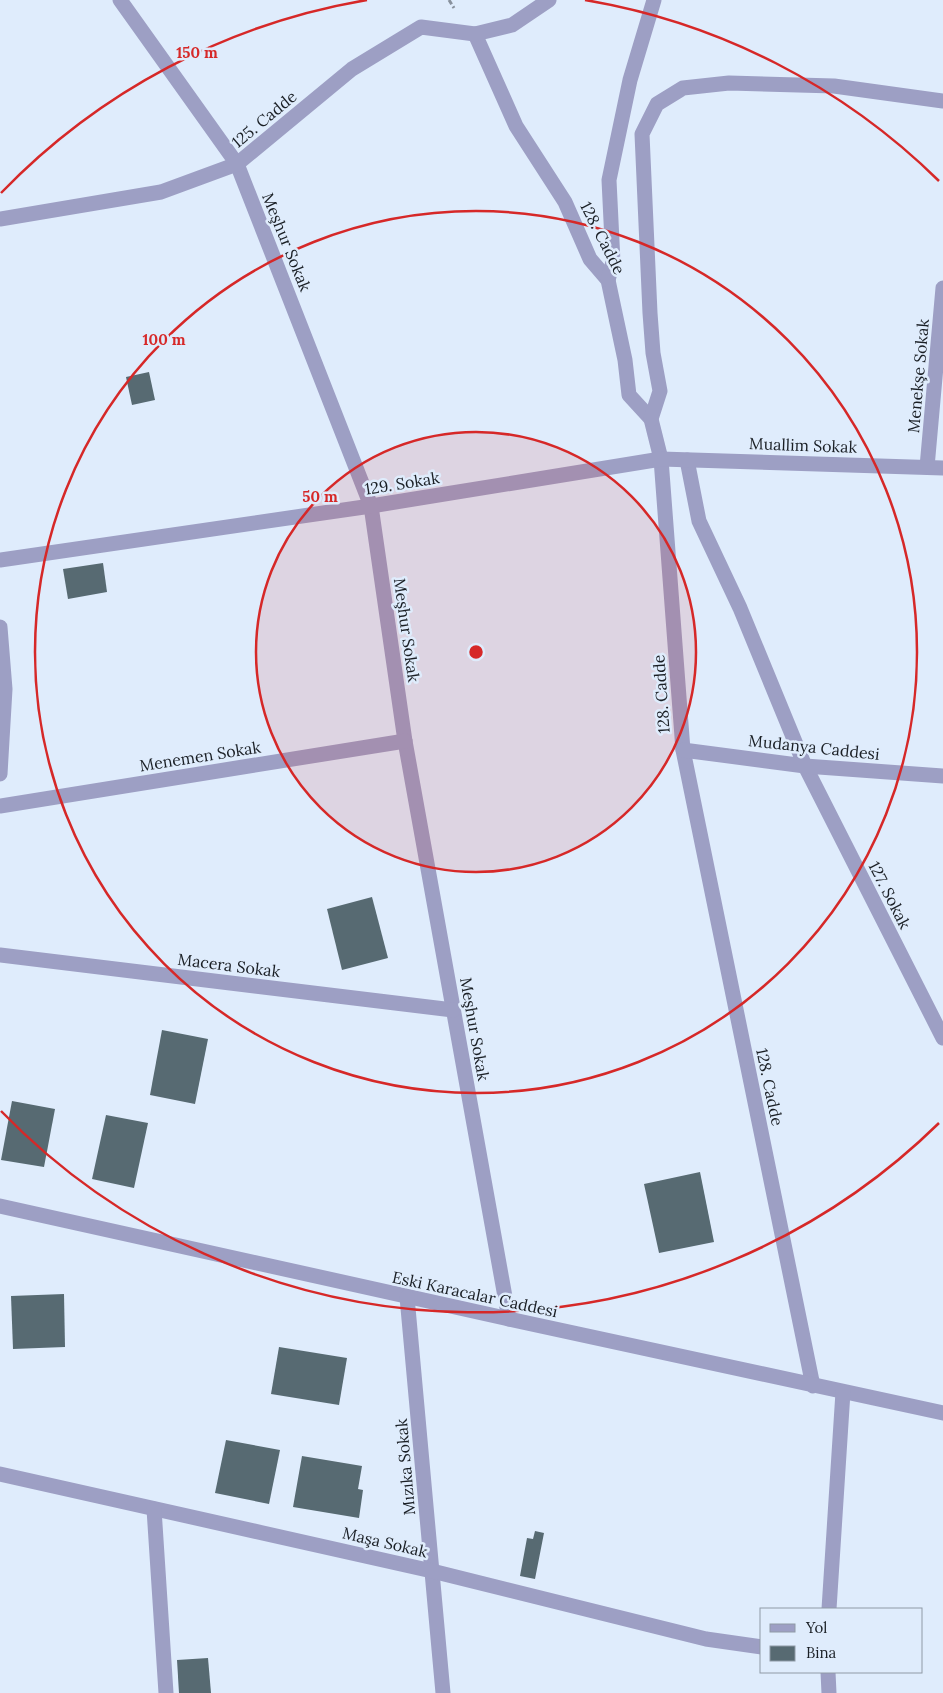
<svg xmlns="http://www.w3.org/2000/svg" width="943" height="1693" viewBox="0 0 943 1693" font-family="Lora,serif">
	<style>
		.building { fill: #576a72 }
		.lines { fill: none; stroke-linecap: round; stroke-linejoin: round }
		.path { stroke: #88919d; stroke-width: 3; stroke-dasharray: 5 2.5; stroke-linecap: butt }
		.minor { stroke: #9d9fc4; stroke-width: 15 }
		.ring { fill: none; stroke: #d62828; stroke-width: 2.5 }
		.labels { text-anchor: middle; stroke-width: 5; stroke-linejoin: round; paint-order: stroke }
		.street-label { font-size: 16px; fill: #1a1f25; stroke: #dfecfc }
		.centre { fill: #d62828; stroke: #dfecfc; stroke-width: 2.5 }
		.ring-label { font-size: 15px; text-anchor: middle; font-weight: bold; fill: #d62828; stroke: #dfecfc; stroke-width: 5; stroke-linejoin: round; paint-order: stroke }
	</style>
	<rect width="100%" height="100%" fill="#dfecfc"/>
	<g class="building">
		<polygon points="149,372 155,400 132,405 126,377"/>
		<polygon points="103,563 107,592 68,599 63,569"/>
		<polygon points="372,897 388,958 342,970 327,909"/>
		<polygon points="162,1030 208,1039 195,1104 150,1095"/>
		<polygon points="12,1101 55,1109 44,1167 1,1160"/>
		<polygon points="106,1115 148,1123 134,1188 92,1179"/>
		<polygon points="700,1172 714,1242 659,1253 644,1184"/>
		<polygon points="64,1294 65,1347 13,1349 11,1296"/>
		<polygon points="279,1347 347,1358 339,1405 271,1394"/>
		<polygon points="226,1440 280,1450 269,1504 215,1493"/>
		<polygon points="302,1456 362,1466 358,1489 363,1490 359,1518 293,1507"/>
		<polygon points="535,1531 544,1533 535,1579 520,1576 527,1538 533,1539"/>
		<polygon points="208,1658 211,1693 179,1693 177,1660"/>
	</g>
	<g class="lines">
		<polyline class="path" points="449,0 454,8"/>
		<g class="minor">
			<polyline points="120,0 237,164 371,506 405,741 509,1319"/>
			<polyline points="475,34 516,126 565,202 590,259 608,280 625,360 629,395 651,419 661,459 683,750 813,1386"/>
			<polyline points="0,219 161,192 237,164 352,69 421,27 475,34 512,25 549,0"/>
			<polyline points="608,280 613,262 609,180 630,80 654,0"/>
			<polyline points="651,419 660,391 653,353 650,313 642,134 657,104 683,88 729,83 834,86 943,101"/>
			<polyline points="687,460 699,521 740,608 805,766 943,1038"/>
			<polyline points="927,467 943,288"/>
			<polyline points="0,560 371,506 661,459 943,468"/>
			<polyline points="0,627 5,689 0,774"/>
			<polyline points="683,750 805,766 943,776"/>
			<polyline points="0,806 405,741"/>
			<polyline points="0,955 453,1010"/>
			<polyline points="0,1206 509,1319 943,1413"/>
			<polyline points="407,1297 443,1693"/>
			<polyline points="0,1474 432,1571 706,1639 762,1647"/>
			<polyline points="154,1509 166,1693"/>
			<polyline points="829,1609 843,1392"/>
			<polyline points="828,1672 829,1693"/>
		</g>
	</g>
	<circle cx="476" cy="652" r="220" fill="#d62828" fill-opacity=".12"/>
	<g class="ring">
		<circle cx="476" cy="652" r="220"/>
		<circle cx="476" cy="652" r="441"/>
		<path d="M939 1123A661 661 0 0 1 1 1111M1 193A661 661 0 0 1 367 0M585 0A661 661 0 0 1 939 181"/>
	</g>
	<g class="labels">
		<g class="street-label">
			<text transform="translate(264 119) rotate(-40)" y="6">125. Cadde</text>
			<text transform="translate(603 238) rotate(63)" y="6">128. Cadde</text>
			<text transform="translate(287 242) rotate(68)" y="6">Meşhur Sokak</text>
			<text transform="translate(918 376) rotate(-85)" y="6">Menekşe Sokak</text>
			<text transform="translate(803 445) rotate(2)" y="6">Muallim Sokak</text>
			<text transform="translate(402 483) rotate(-9)" y="6">129. Sokak</text>
			<text transform="translate(407 630) rotate(82)" y="6">Meşhur Sokak</text>
			<text transform="translate(661 694) rotate(-94)" y="6">128. Cadde</text>
			<text transform="translate(814 747) rotate(6)" y="6">Mudanya Caddesi</text>
			<text transform="translate(200 756) rotate(-9)" y="6">Menemen Sokak</text>
			<text transform="translate(890 895) rotate(63)" y="6">127. Sokak</text>
			<text transform="translate(229 965) rotate(7)" y="6">Macera Sokak</text>
			<text transform="translate(475 1029) rotate(80)" y="6">Meşhur Sokak</text>
			<text transform="translate(770 1087) rotate(78)" y="6">128. Cadde</text>
			<text transform="translate(475 1294) rotate(12)" y="6">Eski Karacalar Caddesi</text>
			<text transform="translate(405 1467) rotate(-95)" y="6">Mızıka Sokak</text>
			<text transform="translate(385 1542) rotate(13)" y="6">Maşa Sokak</text>
		</g>
	</g>
	<circle cx="476" cy="652" r="8" class="centre"/>
	<g class="ring-label">
		<text x="197" y="58">150 m</text>
		<text x="164" y="345">100 m</text>
		<text x="320" y="502">50 m</text>
	</g>
	<rect x="760" y="1608" width="162" height="65" fill="#dfecfc" stroke="#909aa6"/>
	<rect x="770" y="1624" width="25" height="8" fill="#9d9fc4" stroke="#909aa6"/>
	<text x="806" y="1633" font-size="15" fill="#1a1f25">Yol</text>
	<rect x="770" y="1646" width="25" height="15" fill="#576a72" stroke="#909aa6"/>
	<text x="806" y="1658" font-size="15" fill="#1a1f25">Bina</text>
</svg>
